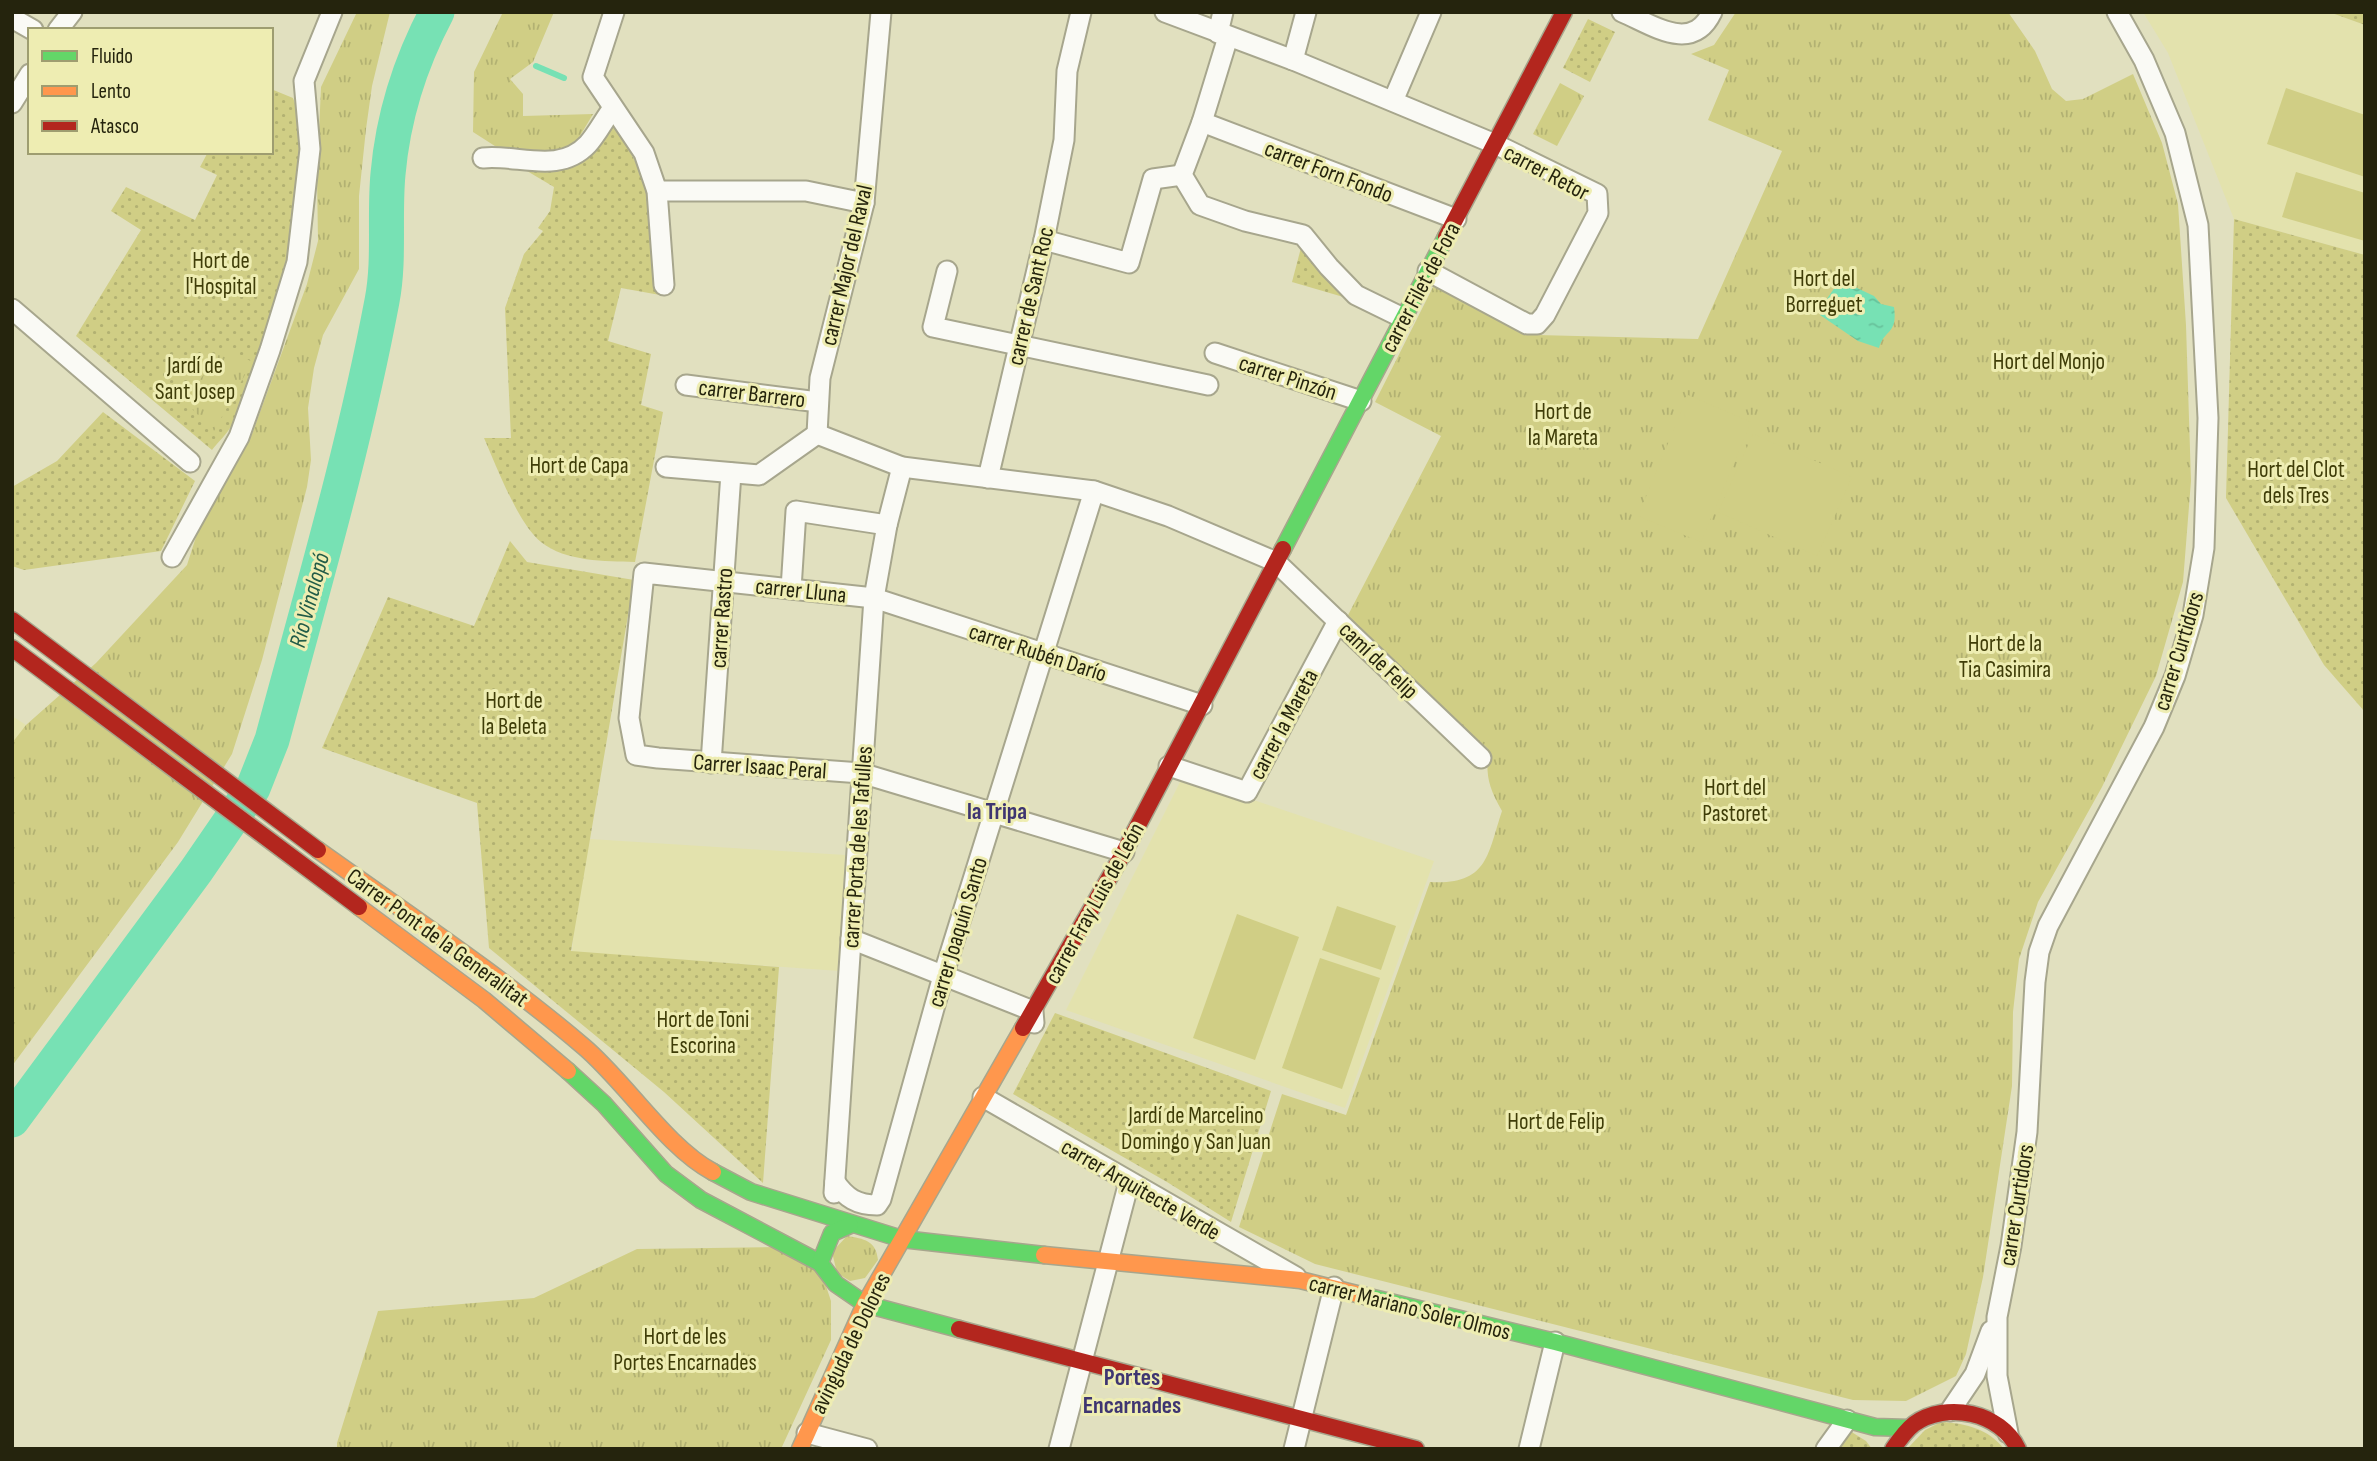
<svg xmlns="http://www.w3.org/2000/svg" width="2377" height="1461" viewBox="0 0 2377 1461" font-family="'Sofia Sans Condensed',sans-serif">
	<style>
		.built { fill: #e3e2ad }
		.grass { fill: url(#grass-dots) }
		.park { fill: url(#park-tufts) }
		.pitch { fill: #d0ce85 }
		.water { fill: url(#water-ripples) }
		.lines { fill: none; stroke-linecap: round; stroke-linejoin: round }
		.stream { stroke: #77e1b4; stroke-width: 6 }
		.river { stroke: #77e1b4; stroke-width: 35 }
		.street-casing { stroke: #a7a68d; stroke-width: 23 }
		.fast-casing { stroke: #a7a68d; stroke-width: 19 }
		.slow-casing { stroke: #a7a68d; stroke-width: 19 }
		.jam-casing { stroke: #a7a68d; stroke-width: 19 }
		.street { stroke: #fafaf5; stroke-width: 19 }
		.fast { stroke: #63d668; stroke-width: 16 }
		.slow { stroke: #ff974d; stroke-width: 16 }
		.jam { stroke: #b3261e; stroke-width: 16 }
		.labels { text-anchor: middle; stroke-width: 6; stroke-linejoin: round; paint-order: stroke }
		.street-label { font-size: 23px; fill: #25240d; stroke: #eeedb2 }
		.park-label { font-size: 23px; fill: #3f3d08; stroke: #eeedb2 }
		.water-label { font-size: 24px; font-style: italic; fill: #225c48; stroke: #eeedb2 }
		.neighbourhood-label { font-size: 24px; font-weight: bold; fill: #3e3571; stroke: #eeedb2 }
	</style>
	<defs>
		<pattern id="grass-dots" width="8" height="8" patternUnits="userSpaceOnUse" patternTransform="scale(1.75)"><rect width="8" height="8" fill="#d0ce85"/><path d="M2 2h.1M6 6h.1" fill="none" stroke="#b2b172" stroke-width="1.8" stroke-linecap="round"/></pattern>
		<pattern id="park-tufts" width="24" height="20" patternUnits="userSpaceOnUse" patternTransform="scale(1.75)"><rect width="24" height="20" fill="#d0ce85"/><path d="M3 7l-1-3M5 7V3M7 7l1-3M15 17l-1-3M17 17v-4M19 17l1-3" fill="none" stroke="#b2b172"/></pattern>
		<pattern id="water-ripples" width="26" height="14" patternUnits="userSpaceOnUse" patternTransform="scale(1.75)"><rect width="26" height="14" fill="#77e1b4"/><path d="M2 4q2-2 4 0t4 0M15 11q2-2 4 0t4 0" fill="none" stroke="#67c19a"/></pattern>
	</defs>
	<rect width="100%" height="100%" fill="#e1e0bf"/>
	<g class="built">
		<polygon points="2143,12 2329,12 2365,25 2365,255 2234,219 2168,53"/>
		<polygon points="12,716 26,725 12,743"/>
		<polygon points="1183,776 1434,861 1345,1108 1066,1010"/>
		<polygon points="590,839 845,855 840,971 572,952 580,865"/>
	</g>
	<g class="grass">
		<polygon points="2329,12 2365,12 2365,25"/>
		<polygon points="1588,19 1615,32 1590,82 1563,68"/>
		<path d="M271,89l22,9c28,65 -19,216 -44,282 -5,14 -9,32 -17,45 -5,9 -14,17 -20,25l-136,-114 65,-106 -30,-19 15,-24 69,33 22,-45 -17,-8 8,-15h63z"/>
		<path d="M612,118l40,75 8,102 -39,-7 -13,53 43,13 -10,51 22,7 -28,150c-30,-1 -69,0 -94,-20 -23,-18 -45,-77 -57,-104h27l-6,-130 19,-54 19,-23 -5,-3 12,-17 4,-24 -27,-16 -29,-5 49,4 36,-8z"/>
		<polygon points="2234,219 2365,255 2365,712 2324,665 2226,498"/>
		<polygon points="1302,244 1357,301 1292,282"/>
		<polygon points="103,412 195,481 161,551 24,570 12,566 12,487 57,461"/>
		<polygon points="510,541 527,562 634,580 571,951 779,967 763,1183 664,1092 489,948 477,803 322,748 388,597 474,626"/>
		<polygon points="1055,1013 1271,1091 1231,1222 1167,1182 1013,1094"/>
		<path d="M1941,1422c24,1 48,7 63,27h-97l18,-19z"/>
		<polygon points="1850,1431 1866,1441 1872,1449 1836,1449"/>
	</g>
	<g class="park">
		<polygon points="357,12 390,12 372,86 366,129 359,196 359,269 323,335 314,368 308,408 311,460 307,487 262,660 232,754 178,842 12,1066 12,743 26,725 96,663 187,565 203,515 252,434 307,284 318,241 317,177 321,87"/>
		<polygon points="503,12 554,12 533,62 510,79 523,94 523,116 593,114 577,141 555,153 498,148 473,132 474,72"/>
		<path d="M1736,12h272l27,39 17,38 14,12 17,-2 50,-25 29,69 16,61 8,121 5,156 -8,101 -27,94 -54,111 -64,115 -19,57 -6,53 -1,74 -29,191 -17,77 -10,22 -50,25 -53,-1 -538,-136 -76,-37 43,-133 64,21 84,-233c58,3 57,-26 72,-71 -14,-25 -16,-34 -14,-62l-142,-130 95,-183 -66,-34 60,-119 79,43 23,9 161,4 84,-188 -74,-31 21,-50 -38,-16 23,-9z"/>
		<polygon points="1560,83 1584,96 1557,146 1533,134"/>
		<polygon points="225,346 252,362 214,431 184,401"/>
		<path d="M847,1236c17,3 29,4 31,24l-13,18 -15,3 -13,-8 -5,-21z"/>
		<polygon points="777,1247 815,1270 826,1286 831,1301 831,1340 781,1449 337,1449 337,1443 378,1311 534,1298 637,1249"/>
	</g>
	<g class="pitch">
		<polygon points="2286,88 2365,115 2365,177 2267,144"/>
		<polygon points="2296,172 2365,193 2365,241 2282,217"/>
		<polygon points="1688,395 1751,422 1701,542 1638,516"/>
		<polygon points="1753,434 1852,477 1817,556 1718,512"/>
		<polygon points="1337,906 1396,926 1381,970 1322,950"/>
		<polygon points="1237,914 1299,937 1255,1060 1193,1038"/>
		<polygon points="1320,958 1380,978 1342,1089 1282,1068"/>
	</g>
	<path class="water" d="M1840,280l34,16 7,8 13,3c4,28 -10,22 -15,41l-21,-7 -38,-26 4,-12z"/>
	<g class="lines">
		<polyline class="stream" points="536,66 564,78"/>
		<path class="river" d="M12,1120l184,-249 57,-83 19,-48c39,-145 82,-291 110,-439 8,-41 2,-85 6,-127 5,-57 22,-111 49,-162"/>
		<defs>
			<g id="street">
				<polyline points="614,12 593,77 644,153 657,191 664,285"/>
				<polyline points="1165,12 1293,60 1495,144 1597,194 1598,213 1545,315 1537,324 1527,324 1428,271"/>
				<path d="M1622,12c31,13 70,42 90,0"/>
				<polyline points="12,18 33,30"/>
				<polyline points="58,30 72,12"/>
				<polyline points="1218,33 1223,12"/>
				<polyline points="1228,37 1202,122 1182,175 1200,205 1245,221 1303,235 1329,267 1356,295 1403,318"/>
				<polyline points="1293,60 1306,12"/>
				<polyline points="1393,101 1431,12"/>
				<polyline points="12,103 30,74"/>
				<polyline points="1202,122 1456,219"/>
				<path d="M483,158c35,-4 76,17 105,-14 9,-10 16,-24 25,-36"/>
				<polyline points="657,191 806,191 864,203"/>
				<polyline points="1044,240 1129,263 1153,179 1182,175"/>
				<polyline points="947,271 933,327 1208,385"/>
				<polyline points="12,309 190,462"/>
				<polyline points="1215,353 1361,401"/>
				<polyline points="686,385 818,402"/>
				<polyline points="817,434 902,467 1094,491 1168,516 1276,562 1481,758"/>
				<polyline points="817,434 820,378 864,203 881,12"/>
				<polyline points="666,467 759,475 817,434"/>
				<polyline points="988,478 1044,240 1064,140 1067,71 1081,12"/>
				<polyline points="172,557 239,437 270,350 297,262 310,149 304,81 332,12"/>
				<polyline points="791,589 796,511 887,525"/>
				<polyline points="711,763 731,473"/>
				<polyline points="1169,766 1247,792 1338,621"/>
				<polyline points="1124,852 861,773 658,758 636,755 629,718 644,573 874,598 1202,705"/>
				<polyline points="851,939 1033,1011 1034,1023"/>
				<polyline points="983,1097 1296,1277"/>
				<path d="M835,1182c11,16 22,23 42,23l4,-6 62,-223 151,-485"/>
				<polyline points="834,1193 874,598 887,525 902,467"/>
				<polyline points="1950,1411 1975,1374 1991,1331"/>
				<polyline points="807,1433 867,1449"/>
				<polyline points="2008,1433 1997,1376 1997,1317 2011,1246 2027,1132 2035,982 2039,952 2048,926 2154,727 2175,676 2193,615 2204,548 2208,418 2198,225 2175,133 2144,60 2117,12"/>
				<polyline points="1059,1449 1129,1182"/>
				<polyline points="1294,1449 1334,1287"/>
				<polyline points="1529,1449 1555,1342"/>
				<polyline points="1826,1449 1847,1420"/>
			</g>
			<g id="fast">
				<polyline points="1283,549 1446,237"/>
				<polyline points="568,1071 604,1104 666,1174 701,1200 820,1263 836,1284 865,1304 959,1329"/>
				<polyline points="713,1172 751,1192 902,1239 1044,1255"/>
				<polyline points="820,1263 832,1233 850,1225"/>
				<polyline points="1365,1296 1555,1342 1875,1427 1908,1428"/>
			</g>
			<g id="slow">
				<path d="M318,850c88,63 183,126 265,196 42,35 83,101 130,126"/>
				<polyline points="359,907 484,1000 568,1071"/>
				<polyline points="1044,1255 1300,1280 1365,1296"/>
				<polyline points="800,1449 865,1304 1023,1028"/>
			</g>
			<g id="jam">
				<polyline points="1446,237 1564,12"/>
				<polyline points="12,620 318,850"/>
				<polyline points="12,648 359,907"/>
				<polyline points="1023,1028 1124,852 1283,549"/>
				<polyline points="959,1329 1416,1449"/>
				<path d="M1893,1449c6,-9 12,-18 21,-25 32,-23 87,-12 104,25"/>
			</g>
		</defs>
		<use href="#street" class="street-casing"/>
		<use href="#fast" class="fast-casing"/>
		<use href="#slow" class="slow-casing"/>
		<use href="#jam" class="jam-casing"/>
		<use href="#street" class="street"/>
		<use href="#fast" class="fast"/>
		<use href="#slow" class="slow"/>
		<use href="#jam" class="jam"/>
	</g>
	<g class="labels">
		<g class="street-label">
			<text transform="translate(1329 171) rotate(21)" y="8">carrer Forn Fondo</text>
			<text transform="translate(1547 172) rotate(28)" y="8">carrer Retor</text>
			<text transform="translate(846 265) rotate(-77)" y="8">carrer Major del Raval</text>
			<text transform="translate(1420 287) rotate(-62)" y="8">carrer Filet de Fora</text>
			<text transform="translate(1030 296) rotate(-77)" y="8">carrer de Sant Roc</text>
			<text transform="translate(1288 377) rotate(18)" y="8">carrer Pinzón</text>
			<text transform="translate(752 393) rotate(7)" y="8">carrer Barrero</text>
			<text transform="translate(801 590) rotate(6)" y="8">carrer Lluna</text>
			<text transform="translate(721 618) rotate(-86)" y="8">carrer Rastro</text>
			<text transform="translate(2178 651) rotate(-73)" y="8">carrer Curtidors</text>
			<text transform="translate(1038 652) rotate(18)" y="8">carrer Rubén Darío</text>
			<text transform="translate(1379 660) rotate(44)" y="8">camí de Felip</text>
			<text transform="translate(1283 724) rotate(-62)" y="8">carrer la Mareta</text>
			<text transform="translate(760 766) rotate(4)" y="8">Carrer Isaac Peral</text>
			<text transform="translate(857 847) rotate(-86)" y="8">carrer Porta de les Tafulles</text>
			<text transform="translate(1094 903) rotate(-61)" y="8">carrer Fray Luis de León</text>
			<text transform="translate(957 932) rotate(-73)" y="8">carrer Joaquín Santo</text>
			<text transform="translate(438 937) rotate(36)" y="8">Carrer Pont de la Generalitat</text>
			<text transform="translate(1141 1189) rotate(30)" y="8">carrer Arquitecte Verde</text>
			<text transform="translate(2016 1205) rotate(-81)" y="8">carrer Curtidors</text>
			<text transform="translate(1410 1307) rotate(14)" y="8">carrer Mariano Soler Olmos</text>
			<text transform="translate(850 1343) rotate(-64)" y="8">avinguda de Dolores</text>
		</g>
		<g class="park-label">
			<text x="221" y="268">Hort de<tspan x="221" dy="26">l'Hospital</tspan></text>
			<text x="1824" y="286">Hort del<tspan x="1824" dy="26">Borreguet</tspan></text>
			<text x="2049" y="369">Hort del Monjo</text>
			<text x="195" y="373">Jardí de<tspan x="195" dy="26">Sant Josep</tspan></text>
			<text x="1563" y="419">Hort de<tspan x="1563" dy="26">la Mareta</tspan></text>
			<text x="579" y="473">Hort de Capa</text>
			<text x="2296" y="477">Hort del Clot<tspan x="2296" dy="26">dels Tres</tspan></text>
			<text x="2005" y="651">Hort de la<tspan x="2005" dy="26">Tia Casimira</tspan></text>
			<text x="514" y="708">Hort de<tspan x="514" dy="26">la Beleta</tspan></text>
			<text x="1735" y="795">Hort del<tspan x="1735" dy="26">Pastoret</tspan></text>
			<text x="703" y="1027">Hort de Toni<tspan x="703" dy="26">Escorina</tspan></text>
			<text x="1196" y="1123">Jardí de Marcelino<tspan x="1196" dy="26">Domingo y San Juan</tspan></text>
			<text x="1556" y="1129">Hort de Felip</text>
			<text x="685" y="1344">Hort de les<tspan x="685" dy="26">Portes Encarnades</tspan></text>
		</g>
		<g class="water-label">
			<text transform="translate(309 600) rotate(-75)" y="8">Río Vinalopó</text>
		</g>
		<g class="neighbourhood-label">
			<text x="997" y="819">la Tripa</text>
			<text x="1132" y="1385">Portes<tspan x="1132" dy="28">Encarnades</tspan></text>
		</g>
	</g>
	<rect width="2377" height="1461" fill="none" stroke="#25240d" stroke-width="28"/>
	<rect x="28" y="28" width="245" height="126" fill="#eeedb2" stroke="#9e9d70" stroke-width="2"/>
	<rect x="42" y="51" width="35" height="10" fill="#63d668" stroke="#9e9d70" stroke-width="2"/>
	<text x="91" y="63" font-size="21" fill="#25240d">Fluido</text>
	<rect x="42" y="86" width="35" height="10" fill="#ff974d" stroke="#9e9d70" stroke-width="2"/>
	<text x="91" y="98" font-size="21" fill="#25240d">Lento</text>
	<rect x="42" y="121" width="35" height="10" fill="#b3261e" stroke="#9e9d70" stroke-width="2"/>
	<text x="91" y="133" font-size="21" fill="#25240d">Atasco</text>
</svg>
